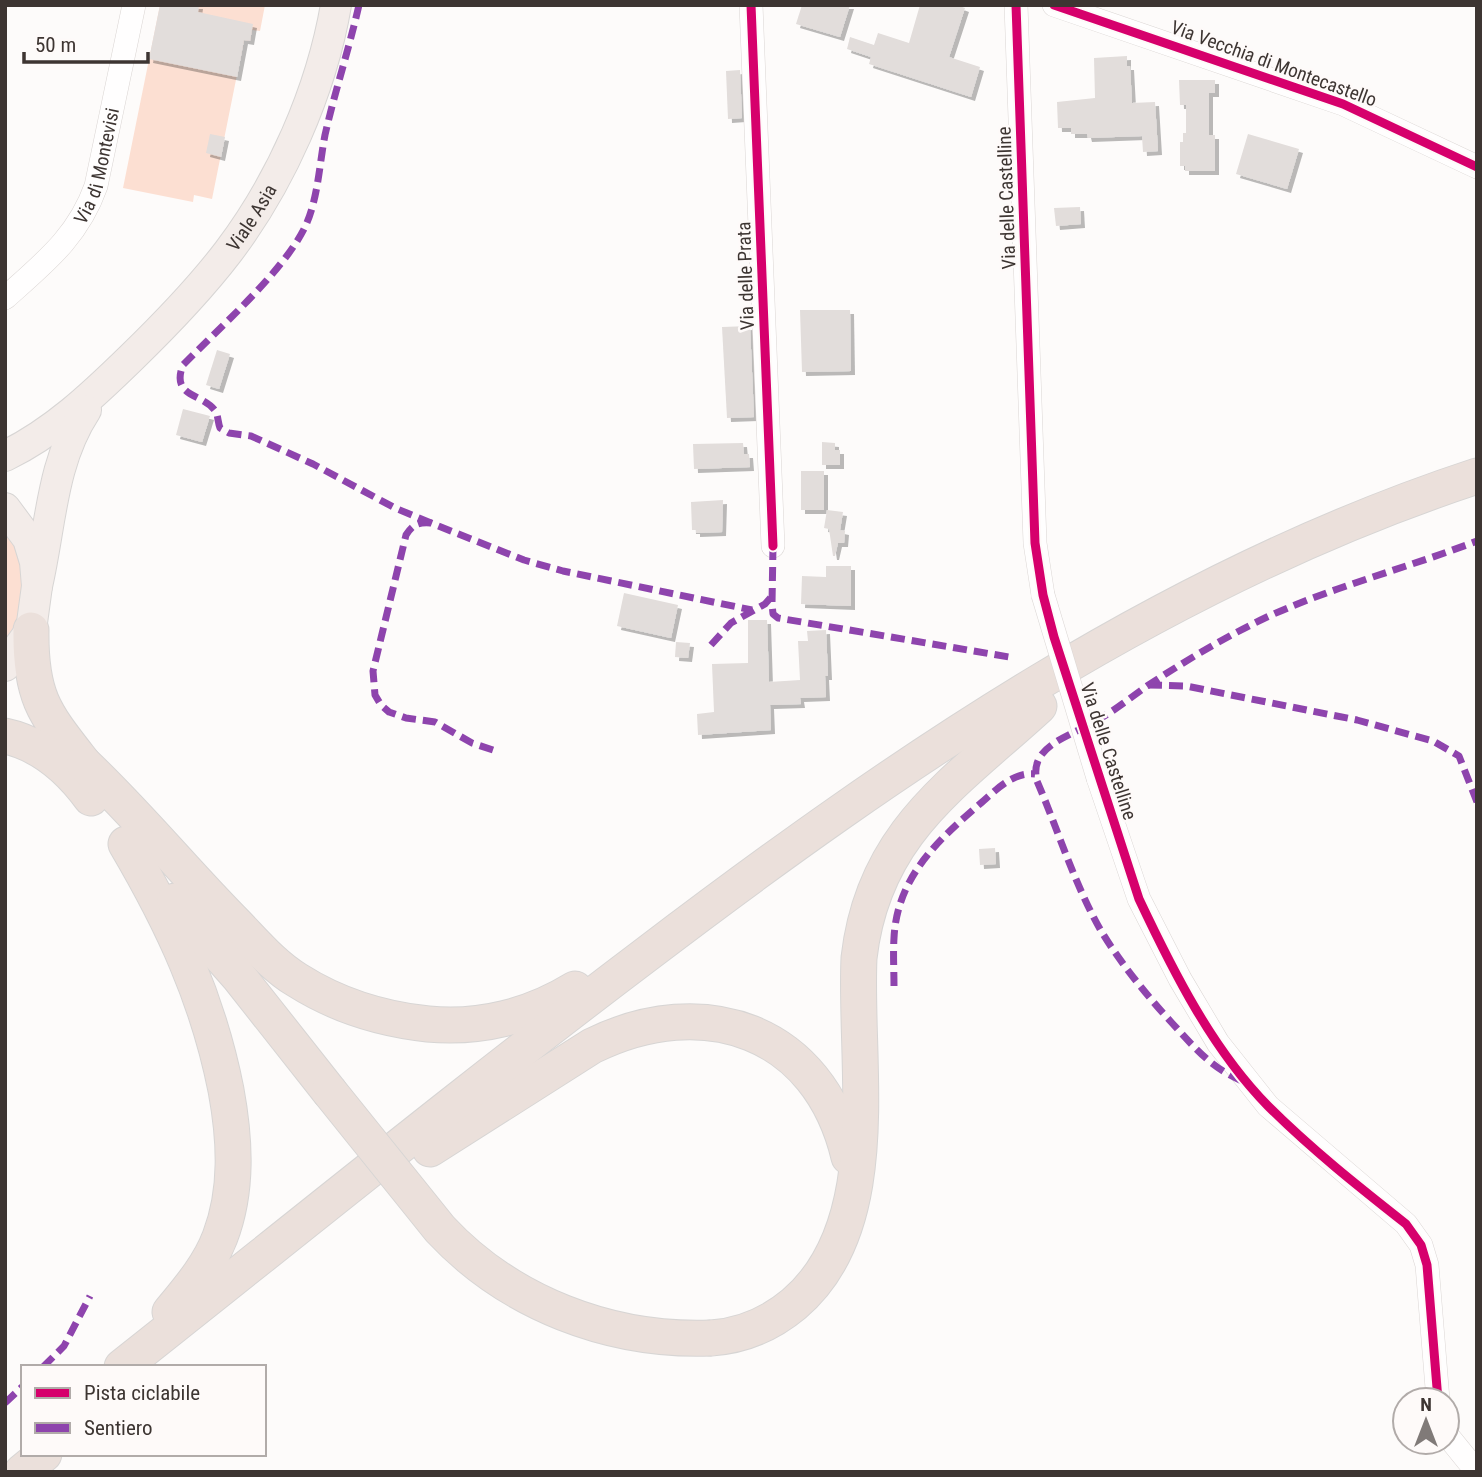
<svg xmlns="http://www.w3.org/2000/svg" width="1482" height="1477" viewBox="0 0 1482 1477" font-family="'Roboto Condensed',sans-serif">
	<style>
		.green { fill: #fcdfd2 }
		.building { fill: #e2dddb; filter: url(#shadow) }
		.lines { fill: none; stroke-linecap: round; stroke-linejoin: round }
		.minor-casing { stroke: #dbd6d4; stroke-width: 24 }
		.major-casing { stroke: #d7d5d4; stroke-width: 32 }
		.highway-casing { stroke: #d7d5d4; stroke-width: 37 }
		.minor { stroke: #fffefe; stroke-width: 23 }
		.major { stroke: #f3ece9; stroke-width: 30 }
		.highway { stroke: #ebe0db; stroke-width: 35 }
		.minor-bridge-casing { stroke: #dbd6d4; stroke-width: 24; stroke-linecap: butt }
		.highway-bridge-casing { stroke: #d7d5d4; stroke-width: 37; stroke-linecap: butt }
		.minor-bridge { stroke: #fffefe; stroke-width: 23 }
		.highway-bridge { stroke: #ebe0db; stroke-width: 35 }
		.quiet { stroke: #8e44ad; stroke-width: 7; stroke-dasharray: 14 7; stroke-linecap: butt }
		.cycleway-casing { stroke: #fefaf9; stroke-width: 13 }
		.cycleway { stroke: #d6006c; stroke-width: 9 }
		.labels { text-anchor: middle; stroke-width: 5; stroke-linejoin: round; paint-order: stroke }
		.street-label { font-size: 19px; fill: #3d3532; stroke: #fefaf9 }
	</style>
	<defs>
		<filter id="shadow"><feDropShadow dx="4" dy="4" stdDeviation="0" flood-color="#0004"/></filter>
	</defs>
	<rect width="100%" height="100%" fill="#fdfbfa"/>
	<g class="green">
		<polygon points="160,5 265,5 260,31 252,30 250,41 244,40 212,199 194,195 193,202 123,188"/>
		<path d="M5,528c25,39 23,77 0,115z"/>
	</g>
	<g class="building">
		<polygon points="160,5 199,5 198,12 253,24 250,41 244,40 237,77 149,59"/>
		<polygon points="802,5 850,5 840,37 796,24"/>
		<polygon points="920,5 957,5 965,8 949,57 980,67 971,97 869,64 871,57 847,49 850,37 874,45 878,33 909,43"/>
		<polygon points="1127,56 1127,66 1130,66 1132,103 1155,102 1158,151 1143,152 1142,136 1088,138 1087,134 1071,134 1071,128 1058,128 1057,102 1095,98 1094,58"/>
		<polygon points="740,70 742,118 728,119 726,71"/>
		<polygon points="1179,80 1215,80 1215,93 1209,93 1209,135 1215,135 1215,171 1185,171 1185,166 1180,166 1180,142 1183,142 1183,133 1186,133 1186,105 1180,105"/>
		<polygon points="210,134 225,137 221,157 206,153"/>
		<polygon points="1248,134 1299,149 1287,189 1236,174"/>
		<polygon points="1080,207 1081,224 1056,226 1054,208"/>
		<polygon points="800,310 850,310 851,371 802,372"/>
		<polygon points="750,326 754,417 727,418 722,327"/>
		<polygon points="217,350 230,354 219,389 206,385"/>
		<polygon points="183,409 210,416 202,442 176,435"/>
		<polygon points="822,442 835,443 835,450 840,450 840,465 822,465"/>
		<polygon points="743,443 744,454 749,454 750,467 694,469 693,444"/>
		<rect x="801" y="471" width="23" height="39"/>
		<polygon points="723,500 722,532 696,533 696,530 692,530 691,502"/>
		<polygon points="827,510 843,512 840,530 845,531 844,543 838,543 835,556 833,556 829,529 824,528"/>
		<polygon points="826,566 851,566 851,606 801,604 802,576 826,577"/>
		<polygon points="624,593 678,605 671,638 617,626"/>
		<polygon points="748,620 767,620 769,682 800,680 798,641 808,641 807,631 826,630 828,676 825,676 826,697 800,698 801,704 770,705 771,730 698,735 697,714 714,712 712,664 748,663"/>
		<polygon points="676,642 690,643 688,658 675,657"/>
		<polygon points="995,848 996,864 980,865 979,849"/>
	</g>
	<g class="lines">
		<defs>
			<g id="minor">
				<polyline points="751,5 773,546"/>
				<polyline points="1016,5 1035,543 1043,595"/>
				<polyline points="1054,5 1343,104 1477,167"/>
				<path id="s1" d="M5,298c39,-35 73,-61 91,-112l38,-181"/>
				<polyline points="1098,778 1139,899 1180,979 1218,1043 1268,1106 1406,1224 1421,1245 1427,1265 1438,1400"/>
				<polyline points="1447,1435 1477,1472"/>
			</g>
			<g id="major">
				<path id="s2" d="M5,456c49,-24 87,-60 126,-98 34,-33 68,-68 97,-106 53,-70 93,-160 108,-247"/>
				<polyline points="5,508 28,539 35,562 37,586 31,630 5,666"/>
				<path d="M37,586c14,-60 14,-123 49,-176"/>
			</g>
			<g id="highway">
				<path d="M31,630c-1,70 15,85 56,138"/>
				<path d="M5,736c37,8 64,32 86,62"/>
				<path d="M84,764c52,49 97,104 147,155 21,21 41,46 66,61 41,26 84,39 131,44 52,5 103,-8 147,-35"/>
				<path d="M126,844c47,80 82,155 100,246 9,49 12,100 -6,147 -11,29 -31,52 -50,75"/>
				<polyline points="175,901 201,934 239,977 329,1091"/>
				<path d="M430,1149l162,-103c112,-55 227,-16 257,111"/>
				<path d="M711,1338c31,-2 59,-14 83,-34 93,-79 60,-238 65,-346 14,-125 95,-174 180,-252"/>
				<path d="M122,1367c173,-137 345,-277 521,-410 256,-195 526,-380 834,-481"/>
				<polyline points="22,1472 44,1454"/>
			</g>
		</defs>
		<use href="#minor" class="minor-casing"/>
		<use href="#major" class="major-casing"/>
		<use href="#highway" class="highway-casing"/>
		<use href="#minor" class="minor"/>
		<use href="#major" class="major"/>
		<use href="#highway" class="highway"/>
		<defs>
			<polyline id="minor-bridge" points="1043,595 1098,778"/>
			<path id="highway-bridge" d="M329,1091l111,138c69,74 170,113 271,109"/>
		</defs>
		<use href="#minor-bridge" class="minor-bridge-casing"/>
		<use href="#highway-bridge" class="highway-bridge-casing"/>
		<use href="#minor-bridge" class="minor-bridge"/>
		<use href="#highway-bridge" class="highway-bridge"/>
		<g class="quiet">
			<path d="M359,5c-10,44 -24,86 -34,130 -6,31 -7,66 -21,94 -23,45 -85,99 -121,136 -13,33 21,28 33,47 2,4 2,11 4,16l9,5 22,3 62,28 82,44 36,15"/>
			<polyline points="773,546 772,604 773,614 778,618 1009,657"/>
			<polyline points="711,645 731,623 765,604 772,596"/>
			<polyline points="1148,685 1186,686 1357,720 1433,741 1459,756 1477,802"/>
			<path d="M493,750l-21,-7 -37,-21 -29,-4 -17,-6 -8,-7 -6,-10 -2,-24 33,-136c7,-11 13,-13 25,-12l93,37 39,11 189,39"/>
			<path d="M894,986c0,-16 -1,-32 0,-48 3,-61 44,-98 87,-135 16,-14 32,-31 54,-29"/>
			<path d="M1242,1081c-32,-14 -47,-33 -70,-58 -24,-26 -54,-63 -72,-94 -26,-46 -42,-99 -63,-148 -9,-35 34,-45 57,-59 19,-10 36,-24 53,-36 38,-25 78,-49 120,-69 68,-31 140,-49 210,-76"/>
			<polyline points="43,1367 64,1346 90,1296"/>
			<polyline points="5,1403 23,1386"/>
		</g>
		<defs>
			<g id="cycleway">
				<polyline points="751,5 773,546"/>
				<path d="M1016,5l19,538 8,52 11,42 85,262c34,72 73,150 129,207 43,43 91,81 138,118l15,21 6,20 11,135"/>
				<polyline points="1054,5 1343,104 1477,167"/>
			</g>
		</defs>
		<use href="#cycleway" class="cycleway-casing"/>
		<use href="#cycleway" class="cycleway"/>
	</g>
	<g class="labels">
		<g class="street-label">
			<text transform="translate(1274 63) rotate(20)" y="7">Via Vecchia di Montecastello</text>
			<text dy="7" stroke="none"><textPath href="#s1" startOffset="166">Via di Montevisi</textPath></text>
			<text transform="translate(1006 198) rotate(-92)" y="7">Via delle Castelline</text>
			<text dy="7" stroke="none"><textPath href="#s2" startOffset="346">Viale Asia</textPath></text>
			<text transform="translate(745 276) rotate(-92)" y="7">Via delle Prata</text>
			<text transform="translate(1109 751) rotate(72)" y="7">Via delle Castelline</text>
		</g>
	</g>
	<rect width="1482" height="1477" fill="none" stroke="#3d3532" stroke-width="14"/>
	<rect x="21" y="1365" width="245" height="91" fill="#fefaf9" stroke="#b1aba9" stroke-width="2"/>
	<rect x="35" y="1388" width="35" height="10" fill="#d6006c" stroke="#b1aba9" stroke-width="2"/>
	<text x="84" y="1400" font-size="21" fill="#3d3532">Pista ciclabile</text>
	<rect x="35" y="1423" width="35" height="10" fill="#8e44ad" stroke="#b1aba9" stroke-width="2"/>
	<text x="84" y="1435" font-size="21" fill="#3d3532">Sentiero</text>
	<g transform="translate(1426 1421)"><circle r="33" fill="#fefaf9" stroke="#b1aba9" stroke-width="2"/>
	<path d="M0-5L12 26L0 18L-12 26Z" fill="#807a78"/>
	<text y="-10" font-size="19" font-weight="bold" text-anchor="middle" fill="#3d3532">N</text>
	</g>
	<path d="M24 52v10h124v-10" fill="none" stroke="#3d3532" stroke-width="3.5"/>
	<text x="35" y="52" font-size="21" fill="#3d3532" stroke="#fefaf9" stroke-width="5" paint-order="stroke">50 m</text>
</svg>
